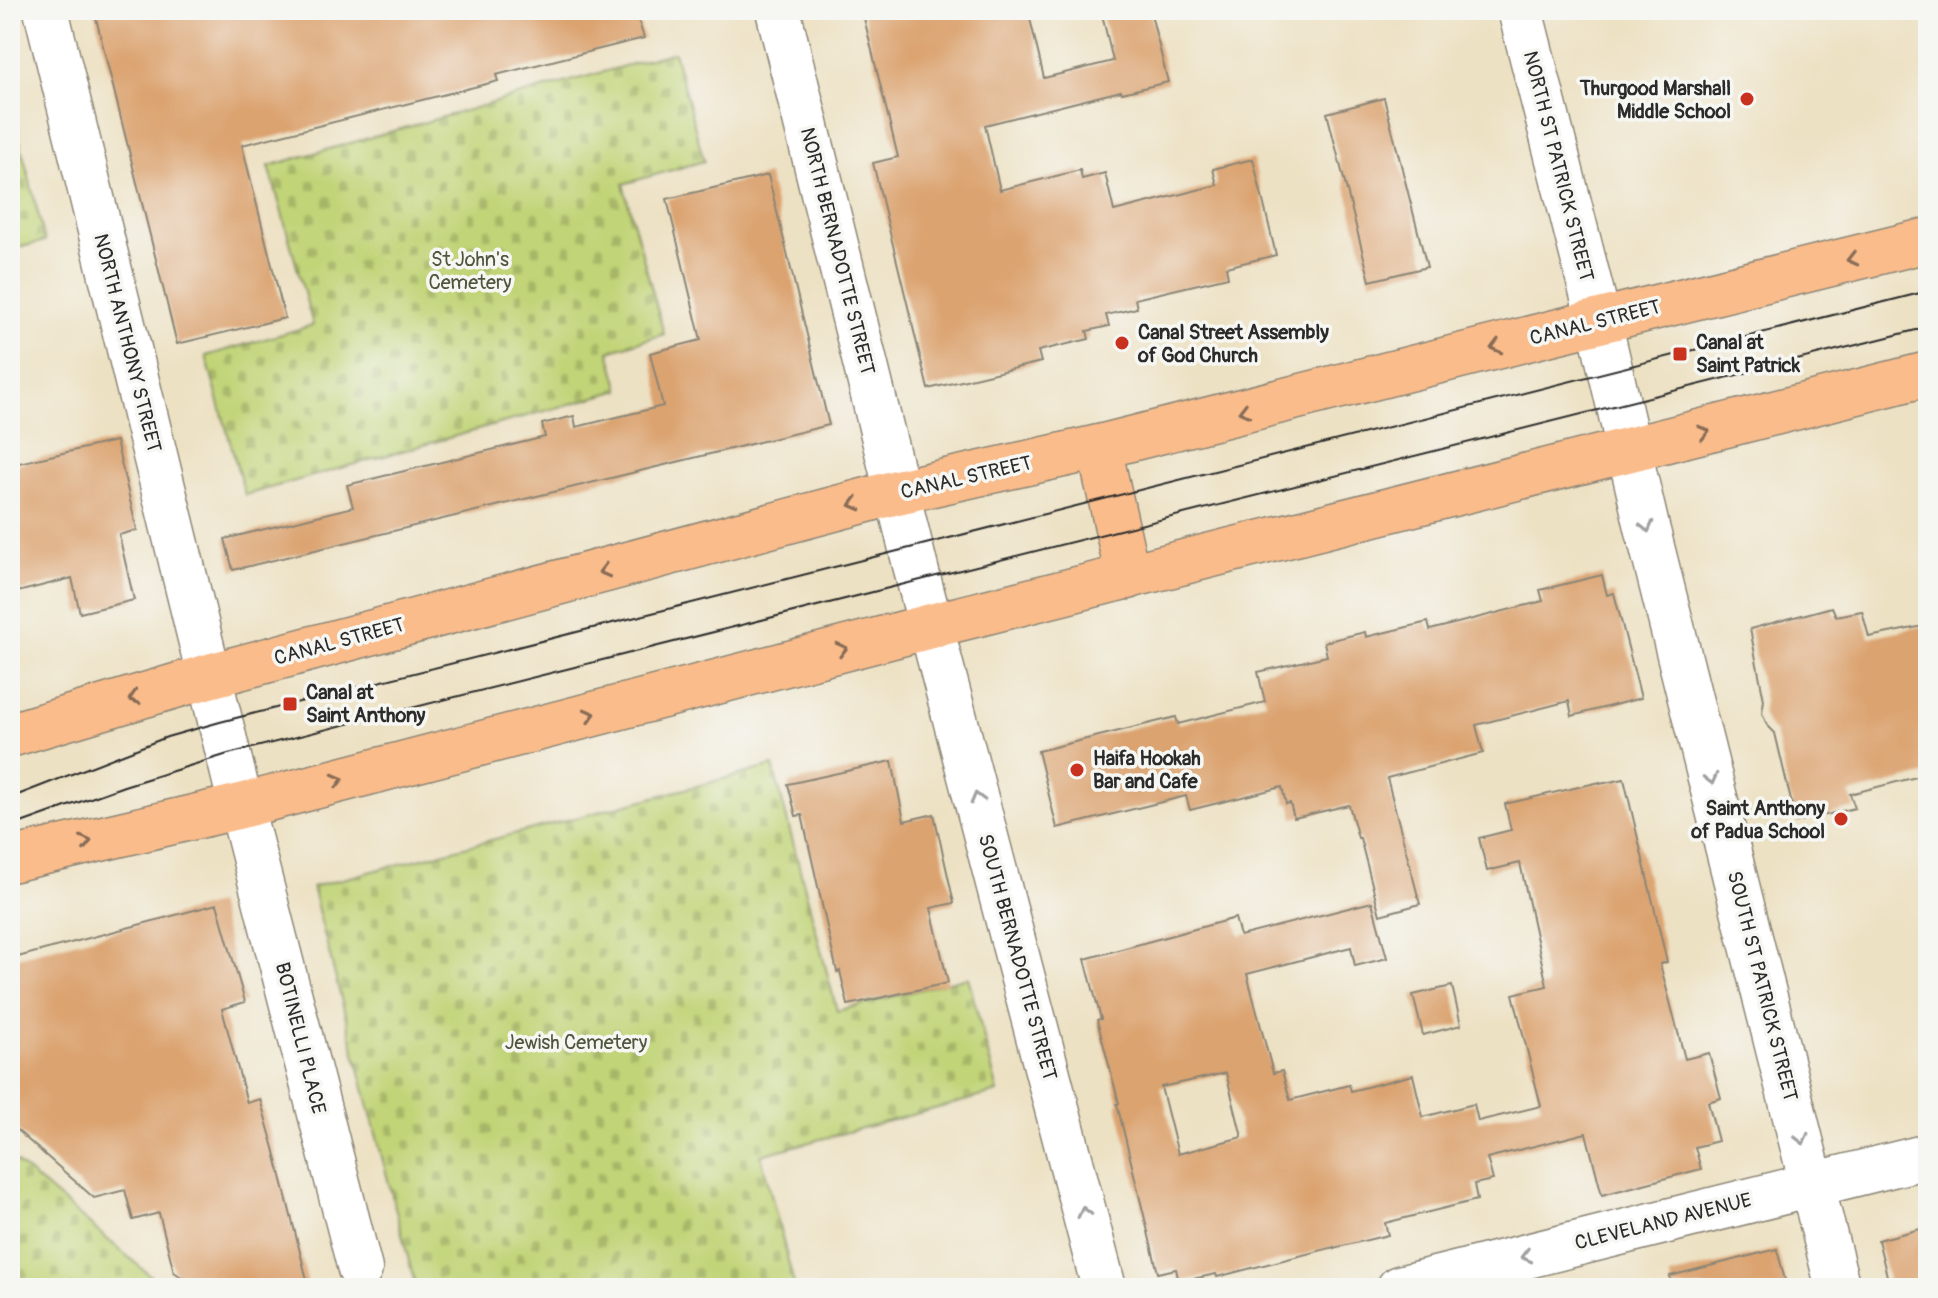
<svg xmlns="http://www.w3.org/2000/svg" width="1938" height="1298" viewBox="0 0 1938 1298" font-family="Pangolin,sans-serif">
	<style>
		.cemetery { fill: url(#cemetery-stones); stroke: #768051; stroke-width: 2 }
		.building { fill: #dba370; fill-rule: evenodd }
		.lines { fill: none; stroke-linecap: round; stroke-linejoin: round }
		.minor-casing { stroke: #8c8677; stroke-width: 47 }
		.major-casing { stroke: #8c8677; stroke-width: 47 }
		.minor { stroke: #fff; stroke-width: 44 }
		.major { stroke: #fabc8b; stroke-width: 44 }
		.tram { stroke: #2b2b2b; stroke-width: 2 }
		.oneway { stroke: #886c56 }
		.oneway2 { stroke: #a0a0a0 }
		.poi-dot { fill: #c8321e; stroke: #f6f6f2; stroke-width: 3 }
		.labels { text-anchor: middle; stroke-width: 7; stroke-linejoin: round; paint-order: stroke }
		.poi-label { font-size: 20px; font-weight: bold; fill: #2b2b2b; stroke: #f6f6f2; text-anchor: start }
		.street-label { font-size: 20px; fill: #2b2b2b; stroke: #f6f6f2 }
		.park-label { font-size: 20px; fill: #50553e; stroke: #f6f6f2 }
	</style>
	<defs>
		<pattern id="cemetery-stones" width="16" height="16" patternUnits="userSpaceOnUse" patternTransform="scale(2)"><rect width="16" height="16" fill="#c1d477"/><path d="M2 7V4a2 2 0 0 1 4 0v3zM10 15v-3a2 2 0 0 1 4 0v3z" fill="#a6b667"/></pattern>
	</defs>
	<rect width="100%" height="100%" fill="#f6f6f2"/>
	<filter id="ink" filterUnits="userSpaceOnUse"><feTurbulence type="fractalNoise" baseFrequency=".0125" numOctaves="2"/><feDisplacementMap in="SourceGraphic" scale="16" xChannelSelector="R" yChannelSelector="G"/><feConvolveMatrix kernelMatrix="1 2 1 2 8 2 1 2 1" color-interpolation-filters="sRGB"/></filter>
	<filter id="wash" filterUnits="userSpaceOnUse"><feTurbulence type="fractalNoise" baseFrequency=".006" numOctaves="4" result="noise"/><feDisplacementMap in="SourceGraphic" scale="32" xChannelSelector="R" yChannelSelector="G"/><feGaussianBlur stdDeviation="1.8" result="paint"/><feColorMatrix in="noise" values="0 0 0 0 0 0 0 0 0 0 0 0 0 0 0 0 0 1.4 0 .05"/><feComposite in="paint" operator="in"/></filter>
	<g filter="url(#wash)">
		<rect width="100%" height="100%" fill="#ede1c3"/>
		<g class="cemetery">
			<polygon points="674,52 704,161 623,184 664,334 609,351 620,390 245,495 206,356 313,325 269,166"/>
			<polygon points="10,102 45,241 10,250"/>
			<polygon points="773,766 837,1011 968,977 998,1092 761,1155 795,1288 416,1288 312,887"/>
			<polygon points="10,1157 165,1288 10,1288"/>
		</g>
		<g id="blocks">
			<g class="building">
				<polygon points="94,10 635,10 644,38 496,75 498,81 242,145 285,318 177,344"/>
				<polygon points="862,10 1028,10 1044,78 1113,61 1101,10 1150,10 1168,82 1122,93 1121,91 985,125 1000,190 1080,170 1082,179 1105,173 1114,211 1217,185 1213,169 1253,159 1276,255 1226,267 1228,277 1135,299 1137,308 1106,315 1109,326 1087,331 1089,339 1038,351 1041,362 928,389 873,163 898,157"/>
				<polygon points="1384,98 1427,267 1370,281 1327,113"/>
				<polygon points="768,175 829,425 233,570 225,539 353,507 347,485 545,437 542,424 574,416 576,427 663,406 650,353 701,340 667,199"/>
				<polygon points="116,441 137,530 119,535 134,600 80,613 72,578 10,594 10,465"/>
				<polygon points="1602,575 1607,595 1614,593 1641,698 1572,716 1569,701 1476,725 1483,753 1387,778 1420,904 1380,915 1360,838 1358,838 1349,805 1294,818 1290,803 1286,804 1282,787 1190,810 1186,796 1057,828 1038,751 1176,717 1178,724 1265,702 1258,672 1327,656 1324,642 1365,632 1366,637 1428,622 1430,630 1543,601 1540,590"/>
				<polygon points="1832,607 1836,616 1862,611 1869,637 1928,625 1928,774 1850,794 1855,808 1796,822 1775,733 1767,725 1762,713 1764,700 1750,629"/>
				<polygon points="892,761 904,821 934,814 954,903 931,908 948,983 848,1005 840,971 837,972 802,815 796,816 788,784"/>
				<path d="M1624,779l43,183 -7,2 25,95 24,-6 12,45 -13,4 10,39 -23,6 6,22 -99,26 -16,-62 -99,25 6,22 -19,4 3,16 -92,23 3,12 -54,13v-1l-117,30 -1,-3 -37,8 -3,-13 -18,4 -41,-169 2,-1 -22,-83 4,-1 -16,-60 150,-41 5,18 132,-34 15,56 -32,8 -4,-19 -104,27 26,99 9,-2 8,29 59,-15 2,6 62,-16 10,42 51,-13 4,17 63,-15 -28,-112 34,-8 -27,-123 -33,8 -8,-33 32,-8 -6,-26 95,-22v2zM1226,1073l16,64 -64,17 -17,-67z"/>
				<polygon points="217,904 245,1002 222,1009 247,1103 260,1099 274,1148 309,1288 198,1288 174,1272 159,1213 133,1220 125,1190 94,1198 10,1124 10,959"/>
				<polygon points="1452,986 1461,1025 1423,1035 1413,995"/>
				<polygon points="1928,1227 1928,1288 1890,1288 1878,1240"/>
				<polygon points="1777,1249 1787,1288 1671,1288 1670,1276"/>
			</g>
		</g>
	</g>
	<g filter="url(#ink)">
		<use href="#blocks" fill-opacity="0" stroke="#8c8677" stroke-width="2"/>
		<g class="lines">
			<defs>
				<g id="minor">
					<polyline points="46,10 241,806 360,1269"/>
					<polyline points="778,10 919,581 1104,1288"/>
					<polyline points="1520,10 1599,321 1647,527 1838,1288"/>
					<polyline points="1399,1288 1928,1156"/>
				</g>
				<g id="major">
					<polyline points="1099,447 1128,577"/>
					<polyline points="10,735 209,676 897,492 1099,447 1547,334 1928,240"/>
					<polyline points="10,860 241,806 931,626 1928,374"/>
				</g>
			</defs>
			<use href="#minor" class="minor-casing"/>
			<use href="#major" class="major-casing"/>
			<use href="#minor" class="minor"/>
			<use href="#major" class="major"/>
			<g class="tram">
				<polyline points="10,798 167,737 220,722 1928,291"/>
				<polyline points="10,827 124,786 228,754 1928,327"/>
			</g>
		</g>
		<defs><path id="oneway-chevron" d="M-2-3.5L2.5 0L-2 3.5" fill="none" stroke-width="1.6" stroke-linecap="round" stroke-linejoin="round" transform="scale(2)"/></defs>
		<g class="oneway">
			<use href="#oneway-chevron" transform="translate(1852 259) rotate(166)"/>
			<use href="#oneway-chevron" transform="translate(1496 347) rotate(165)"/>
			<use href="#oneway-chevron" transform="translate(1244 411) rotate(166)"/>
			<use href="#oneway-chevron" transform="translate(1704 432) rotate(-14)"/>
			<use href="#oneway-chevron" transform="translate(855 504) rotate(165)"/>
			<use href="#oneway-chevron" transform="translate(604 571) rotate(165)"/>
			<use href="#oneway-chevron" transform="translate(842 649) rotate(-15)"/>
			<use href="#oneway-chevron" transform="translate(134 698) rotate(163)"/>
			<use href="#oneway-chevron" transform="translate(590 715) rotate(-15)"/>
			<use href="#oneway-chevron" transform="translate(338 780) rotate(-15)"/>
			<use href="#oneway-chevron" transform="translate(86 842) rotate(-13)"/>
		</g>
		<g class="oneway2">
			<use href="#oneway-chevron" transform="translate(1647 527) rotate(76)"/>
			<use href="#oneway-chevron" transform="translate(1711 779) rotate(76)"/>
			<use href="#oneway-chevron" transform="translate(977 798) rotate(-105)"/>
			<use href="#oneway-chevron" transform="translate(1802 1139) rotate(76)"/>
			<use href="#oneway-chevron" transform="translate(1084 1212) rotate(-104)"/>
			<use href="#oneway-chevron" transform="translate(1526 1256) rotate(166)"/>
		</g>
	</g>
	<g class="poi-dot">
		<circle cx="1747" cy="99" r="8"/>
		<circle cx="1122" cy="343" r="8"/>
		<rect x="1672" y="346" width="16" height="16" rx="4"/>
		<rect x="282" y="696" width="16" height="16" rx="4"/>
		<circle cx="1077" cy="770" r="8"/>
		<circle cx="1841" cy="819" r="8"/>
	</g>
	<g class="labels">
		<g class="poi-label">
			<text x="1731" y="95" text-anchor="end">Thurgood Marshall<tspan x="1731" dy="23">Middle School</tspan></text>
			<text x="1138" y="339">Canal Street Assembly<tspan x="1138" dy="23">of God Church</tspan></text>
			<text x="1696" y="349">Canal at<tspan x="1696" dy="23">Saint Patrick</tspan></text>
			<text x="306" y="699">Canal at<tspan x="306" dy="23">Saint Anthony</tspan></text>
			<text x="1093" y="765">Haifa Hookah<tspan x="1093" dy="23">Bar and Cafe</tspan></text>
			<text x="1825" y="815" text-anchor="end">Saint Anthony<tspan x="1825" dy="23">of Padua School</tspan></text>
		</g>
		<g class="street-label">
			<text transform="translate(1559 166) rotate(76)" y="7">NORTH ST PATRICK STREET</text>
			<text transform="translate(838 251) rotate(76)" y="7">NORTH BERNADOTTE STREET</text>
			<text transform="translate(1595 322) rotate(-14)" y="7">CANAL STREET</text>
			<text transform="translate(128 343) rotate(76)" y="7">NORTH ANTHONY STREET</text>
			<text transform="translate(966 477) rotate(-13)" y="7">CANAL STREET</text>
			<text transform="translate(339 641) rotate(-15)" y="7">CANAL STREET</text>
			<text transform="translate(1018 957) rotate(75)" y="7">SOUTH BERNADOTTE STREET</text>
			<text transform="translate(1763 986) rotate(76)" y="7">SOUTH ST PATRICK STREET</text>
			<text transform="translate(301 1038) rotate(76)" y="7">BOTINELLI PLACE</text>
			<text transform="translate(1663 1221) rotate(-14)" y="7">CLEVELAND AVENUE</text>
		</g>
		<g class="park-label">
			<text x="470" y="266">St John's<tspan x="470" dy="23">Cemetery</tspan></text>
			<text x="576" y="1049">Jewish Cemetery</text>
		</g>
	</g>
	<rect width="1938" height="1298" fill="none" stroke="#f6f6f2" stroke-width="40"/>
</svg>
